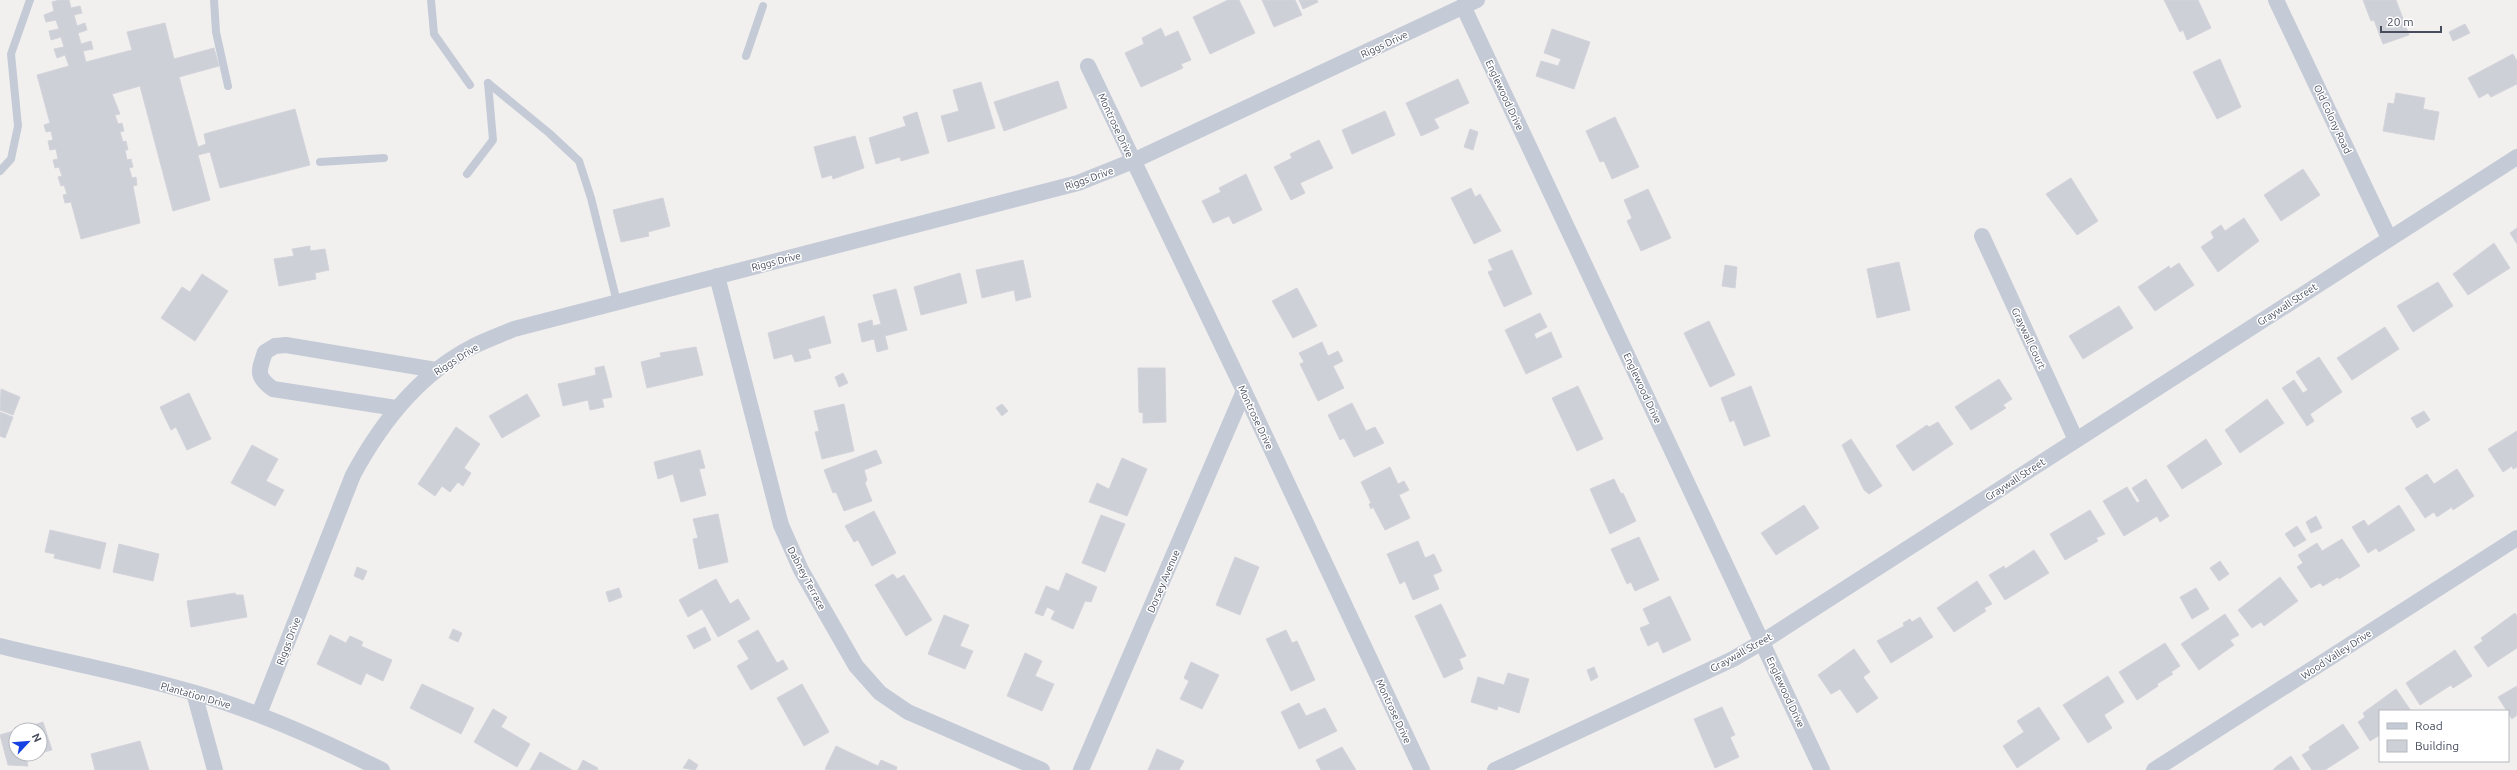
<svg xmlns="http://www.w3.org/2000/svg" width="2517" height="770" viewBox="0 0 2517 770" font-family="Ubuntu,sans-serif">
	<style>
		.building { fill: #ced0d7; stroke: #d3d3db }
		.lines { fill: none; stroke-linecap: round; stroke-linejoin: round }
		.service { stroke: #c5cbd6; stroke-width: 8 }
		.minor { stroke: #c5cbd6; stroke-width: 16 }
		.labels { text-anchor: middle; stroke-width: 3; stroke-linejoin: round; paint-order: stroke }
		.street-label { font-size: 10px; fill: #474d5d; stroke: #fff }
	</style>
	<rect width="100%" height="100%" fill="#f2f0ef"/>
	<g class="building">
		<polygon points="59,0 69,0 71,8 80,6 82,13 74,15 77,26 85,23 87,30 78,33 81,44 91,41 93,49 83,51 86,62 132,50 127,32 165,23 174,59 214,48 219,66 179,77 198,147 206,144 204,134 295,109 310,165 220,188 210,152 198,155 210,200 173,211 140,86 112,94 120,114 115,115 118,124 122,123 124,131 120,132 123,142 126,141 128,150 125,150 127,160 131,159 133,167 129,168 132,178 136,177 137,185 133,186 140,223 81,239 71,202 65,203 63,195 67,194 64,185 61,186 58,177 62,176 59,167 55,168 53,160 58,159 56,149 50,150 48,141 53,140 51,131 46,132 44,125 50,123 37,75 69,66 65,55 57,58 54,49 64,47 61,37 51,40 49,31 59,29 56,20 46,22 44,15 54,11 52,2"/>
		<polygon points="1228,0 1239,0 1255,33 1210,54 1193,17"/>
		<polygon points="1262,0 1295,0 1302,15 1274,27"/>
		<polygon points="1299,0 1317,0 1318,2 1303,9"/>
		<polygon points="2164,0 2198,0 2211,28 2187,40 2183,30 2180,32"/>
		<polygon points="2363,0 2396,0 2409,35 2383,44 2374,20 2371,21"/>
		<polygon points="2465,24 2470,33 2453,41 2449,32"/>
		<polygon points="1161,28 1165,37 1178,31 1191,60 1181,64 1183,68 1141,87 1125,53 1144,44 1142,38"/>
		<polygon points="1552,29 1590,42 1574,89 1536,76 1541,61 1558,66 1561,59 1544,53"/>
		<polygon points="2513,54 2517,61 2517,84 2491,97 2488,93 2479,98 2468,78"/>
		<polygon points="2220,59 2241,107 2217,119 2193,72"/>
		<polygon points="1458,79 1469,103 1434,119 1439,128 1421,136 1406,103"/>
		<polygon points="1058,81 1067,108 1004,131 994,102"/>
		<polygon points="981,82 995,128 948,142 941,116 959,111 953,90"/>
		<polygon points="2396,93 2425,98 2423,109 2439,112 2434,140 2383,131 2388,103 2394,104"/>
		<polygon points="1385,111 1395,135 1352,154 1342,130"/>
		<polygon points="917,112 929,153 901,161 900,157 876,164 869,138 906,126 903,117"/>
		<polygon points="1615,117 1639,167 1612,179 1604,161 1600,162 1586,131"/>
		<polygon points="1470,129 1478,132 1473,150 1464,147"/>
		<polygon points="855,136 864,168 833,179 832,175 822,178 814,147"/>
		<polygon points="1319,140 1333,168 1300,183 1305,193 1291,200 1274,167 1292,158 1290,154"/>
		<polygon points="2303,169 2320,195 2281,221 2264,195"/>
		<polygon points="1246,174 1262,210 1233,224 1229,216 1213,223 1202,201 1221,192 1219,188"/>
		<polygon points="2071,178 2098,221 2077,235 2046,194"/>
		<polygon points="1471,188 1475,197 1480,194 1501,231 1474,244 1451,198"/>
		<polygon points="1648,189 1671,238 1641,251 1627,221 1632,218 1624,200"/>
		<polygon points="663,198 670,226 648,232 649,236 621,242 613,210"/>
		<polygon points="2244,218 2259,241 2218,272 2201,247 2214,238 2211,232 2221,225 2225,231"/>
		<polygon points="2517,228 2517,244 2510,233"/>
		<polygon points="2494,243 2510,268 2468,295 2453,274"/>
		<polygon points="310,246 310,251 325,249 329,270 315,273 316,279 279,286 274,259 294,256 292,249"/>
		<polygon points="1512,250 1532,294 1504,307 1488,272 1493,270 1488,260"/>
		<polygon points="1023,260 1031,297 1016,301 1014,290 982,298 976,270"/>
		<polygon points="1899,262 1910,310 1877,318 1867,269"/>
		<polygon points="2179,263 2194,285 2155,311 2138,287 2169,266 2170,269"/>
		<polygon points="1725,265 1737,267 1735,288 1722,286"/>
		<polygon points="960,273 967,303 921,315 914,287"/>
		<polygon points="202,274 228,291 195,341 161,318 182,287 190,292"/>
		<polygon points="2438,282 2453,306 2413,332 2397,306"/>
		<polygon points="1297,288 1317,326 1293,338 1272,301"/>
		<polygon points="896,289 907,330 885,336 888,349 877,352 874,339 862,342 858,324 872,320 873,326 881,324 873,295"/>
		<polygon points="2119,306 2133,328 2083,359 2069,336"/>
		<polygon points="1540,313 1547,327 1534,334 1536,339 1551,332 1562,357 1526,374 1505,330"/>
		<polygon points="824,316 831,343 808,349 811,358 795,362 792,354 774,359 768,333"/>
		<polygon points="1709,321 1735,375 1710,387 1684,333"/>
		<polygon points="2385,327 2399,349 2352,380 2337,358"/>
		<polygon points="1322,342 1328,356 1338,351 1343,361 1333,366 1344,388 1318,401 1300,364 1304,362 1299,353"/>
		<polygon points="696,347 703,375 647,388 641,362 661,357 660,353"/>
		<polygon points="2319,357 2342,392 2310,414 2314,421 2307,426 2282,388 2294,380 2303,393 2308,390 2296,372"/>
		<polygon points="604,366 612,397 602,399 604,407 590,410 588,400 563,406 558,384 596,375 595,368"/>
		<polygon points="1138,368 1165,368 1166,422 1143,423 1143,413 1139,412"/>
		<polygon points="843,373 848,383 839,387 835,377"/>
		<polygon points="1999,379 2012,399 2003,405 2006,408 1971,430 1955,407"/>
		<polygon points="1578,386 1603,439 1577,451 1552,398"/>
		<polygon points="1751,386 1770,436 1744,446 1734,420 1730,422 1721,398"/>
		<polygon points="1,389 20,397 13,415 0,410"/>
		<polygon points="189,393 211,439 187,450 176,427 171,430 160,407"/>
		<polygon points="527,394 540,416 502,438 489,416"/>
		<polygon points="2267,399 2284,423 2240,453 2225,430"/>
		<polygon points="1352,403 1366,431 1375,427 1384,443 1354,457 1344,438 1340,440 1328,415"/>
		<polygon points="844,404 854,451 822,459 815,432 819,431 814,411"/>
		<polygon points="1002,404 1008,411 1002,416 996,408"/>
		<polygon points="2424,411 2430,420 2417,428 2411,418"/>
		<polygon points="0,412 13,417 5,438 0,436"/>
		<polygon points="1938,422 1953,444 1913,471 1896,446 1927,425 1929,427"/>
		<polygon points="456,427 480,444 464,468 471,473 463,486 458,482 450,492 442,486 435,496 418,484"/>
		<polygon points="2517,431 2517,467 2513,469 2512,466 2503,472 2488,449"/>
		<polygon points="1851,439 1882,486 1869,494 1864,490 1842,445"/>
		<polygon points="2206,439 2222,464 2182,489 2167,466"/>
		<polygon points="252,445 278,459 266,481 284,490 275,506 231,483"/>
		<polygon points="700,450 705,468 699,469 706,495 681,502 673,474 658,479 654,462"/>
		<polygon points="876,450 882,463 864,470 867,480 865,483 872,501 844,511 836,492 833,493 824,470"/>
		<polygon points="1122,458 1147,469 1127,516 1089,502 1097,483 1109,489"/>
		<polygon points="1390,467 1398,484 1404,481 1409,490 1399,495 1410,518 1385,530 1373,507 1371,509 1369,504 1371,503 1361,482"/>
		<polygon points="2457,469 2474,496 2453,510 2452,507 2437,517 2434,512 2425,518 2405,488 2427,474 2434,484"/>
		<polygon points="1614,479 1621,494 1623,493 1636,521 1610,534 1590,489"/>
		<polygon points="2146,479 2169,516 2160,522 2157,516 2124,536 2103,501 2127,487 2137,503 2140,501 2132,488"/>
		<polygon points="1804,505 1819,528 1776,555 1761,533"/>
		<polygon points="2399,505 2415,530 2379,552 2376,548 2368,553 2352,527 2364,520 2368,526"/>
		<polygon points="2090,510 2105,534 2096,538 2098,541 2065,560 2050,534"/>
		<polygon points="874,511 896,553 872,566 858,540 854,542 845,526"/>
		<polygon points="718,514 728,562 699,569 693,539 698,538 693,519"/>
		<polygon points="1101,515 1125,524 1105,572 1082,563"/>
		<polygon points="2316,516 2322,528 2311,533 2306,522"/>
		<polygon points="2297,526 2306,540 2294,547 2285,534"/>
		<polygon points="50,530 106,543 100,569 54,558 55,554 45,552"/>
		<polygon points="1639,537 1659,580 1635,591 1631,582 1627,584 1611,549"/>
		<polygon points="2342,539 2360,566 2339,579 2338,577 2323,586 2320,583 2311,588 2297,567 2303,563 2298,555 2317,543 2322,551"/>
		<polygon points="1418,541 1425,558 1434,554 1442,571 1433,575 1439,589 1413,600 1405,581 1400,584 1387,554"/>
		<polygon points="119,544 159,554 153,581 113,572"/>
		<polygon points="2034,550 2049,573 2005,600 1989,575 2004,566 2005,569"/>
		<polygon points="1235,557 1259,567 1240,615 1216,605"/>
		<polygon points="2220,561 2229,574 2219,581 2210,568"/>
		<polygon points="357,567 367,571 363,580 354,576"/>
		<polygon points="1066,573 1097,587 1091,602 1085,601 1073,629 1051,619 1055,611 1047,607 1043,616 1035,613 1046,586 1059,591"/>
		<polygon points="893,574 897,579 904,575 932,620 906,636 875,585"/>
		<polygon points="2280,577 2298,601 2264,626 2261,622 2252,628 2238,610"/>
		<polygon points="716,579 730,604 738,599 750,619 718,637 702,609 688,617 679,600"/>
		<polygon points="1977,581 1992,604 1984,608 1986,611 1954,632 1937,608"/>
		<polygon points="619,588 622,597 609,602 606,592"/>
		<polygon points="2196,588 2209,609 2192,619 2180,597"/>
		<polygon points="235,593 236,595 243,595 247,617 191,627 187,601"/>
		<polygon points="1670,596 1691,640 1663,653 1658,641 1648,646 1640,628 1650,624 1643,609"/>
		<polygon points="1441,604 1466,656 1459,659 1463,669 1444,678 1415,616"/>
		<polygon points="2515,613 2517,616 2517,648 2488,667 2474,647 2483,641 2481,638"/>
		<polygon points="2225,614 2239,635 2230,640 2234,645 2199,670 2181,644"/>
		<polygon points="944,615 969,625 960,646 973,651 965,669 928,654"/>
		<polygon points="1920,617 1933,637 1891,663 1877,641 1904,626 1903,623 1910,619 1912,622"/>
		<polygon points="705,627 711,640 694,649 687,636"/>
		<polygon points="453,629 462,633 458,642 449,638"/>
		<polygon points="758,630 777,663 783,660 788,669 751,690 737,666 749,659 738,641"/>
		<polygon points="1286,630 1292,643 1297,641 1315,680 1291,691 1266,639"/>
		<polygon points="330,635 346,643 350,636 363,642 361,646 392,660 383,681 366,673 361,685 317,664"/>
		<polygon points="2165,643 2180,666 2171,672 2173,674 2157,684 2158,686 2137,700 2119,672"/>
		<polygon points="1854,649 1870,672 1863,677 1878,698 1857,713 1840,689 1831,694 1818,675"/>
		<polygon points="2455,650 2472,676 2453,688 2451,685 2420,705 2406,683"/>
		<polygon points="1025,653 1042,661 1035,676 1054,684 1042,711 1007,696"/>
		<polygon points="1191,662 1219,675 1202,709 1180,699 1189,681 1184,678"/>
		<polygon points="1594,667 1598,677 1591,681 1587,670"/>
		<polygon points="1508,673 1529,679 1519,713 1498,706 1497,710 1471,702 1478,677 1504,685"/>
		<polygon points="2108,676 2124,702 2104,715 2112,728 2088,743 2063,705"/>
		<polygon points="422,684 474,708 461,734 410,708"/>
		<polygon points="802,684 829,732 804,746 777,698"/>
		<polygon points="2517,686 2517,715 2512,719 2498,697"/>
		<polygon points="2396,689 2411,711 2380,711 2380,735 2370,741 2358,722 2365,717 2363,713"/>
		<polygon points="1299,703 1306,716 1325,708 1337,731 1299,749 1281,712"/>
		<polygon points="1722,707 1735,735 1730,737 1739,757 1715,768 1694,719"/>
		<polygon points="2039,707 2060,739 2017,768 2003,746 2024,732 2017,721"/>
		<polygon points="493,709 507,717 501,727 530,744 517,767 474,742"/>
		<polygon points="43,722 52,750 40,753 40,730 18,730"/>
		<polygon points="2343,724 2359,748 2325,770 2312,770 2302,755 2310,750 2309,747"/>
		<polygon points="16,730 16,754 38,754 26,758 28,766 8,765 0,735"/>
		<polygon points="140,741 149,770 95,770 91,754"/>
		<polygon points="836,746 878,766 881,760 897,767 896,770 827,770 825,769"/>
		<polygon points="1342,747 1356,770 1321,770 1316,760"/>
		<polygon points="1157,749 1184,761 1179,770 1148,770"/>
		<polygon points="540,752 572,770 530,770"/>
		<polygon points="2291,756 2300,770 2273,770 2277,766"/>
		<polygon points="689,759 698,765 695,770 683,768"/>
		<polygon points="583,760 598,768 597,770 578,770"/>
	</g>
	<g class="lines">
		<g class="service">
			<polyline points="214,0 216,32 228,86"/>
			<polyline points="431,0 434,34 470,85"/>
			<polyline points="746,56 763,6"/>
			<polyline points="488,83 549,133 579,161 591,198 617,302"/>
			<polyline points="320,162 384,158"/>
			<polyline points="0,171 11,159 18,126 11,54 30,0"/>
			<polyline points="467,174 493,140 488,83"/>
		</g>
		<g class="minor">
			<polyline points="2276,0 2389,238"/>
			<polyline points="1463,6 1822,770"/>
			<polyline points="1088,66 1244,391 1422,770"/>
			<polyline points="1982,236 2076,440"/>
			<polyline points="717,276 781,525 801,570 856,666 880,693 908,712 1042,770"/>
			<path d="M396,408l-123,-19c-18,-13 -14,-18 -8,-37l10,-6 11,-1 150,25"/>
			<path d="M0,646c65,16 131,28 195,47 65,19 127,47 187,77"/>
			<polyline points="194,693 215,770"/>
			<path d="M259,714l94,-239c28,-52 65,-100 119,-128 14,-7 28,-12 42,-18l564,-146 55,-22 344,-161"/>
			<polyline points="1081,770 1244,391"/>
			<polyline points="1495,770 1733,659 1762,642 2517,157"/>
			<polyline points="2154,770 2517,538"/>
		</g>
	</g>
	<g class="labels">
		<g class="street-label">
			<text transform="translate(1384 44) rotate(-25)" y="4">Riggs Drive</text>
			<text transform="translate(1505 95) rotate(65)" y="4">Englewood Drive</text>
			<text transform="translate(2333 119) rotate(65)" y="4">Old Colony Road</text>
			<text transform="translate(1116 125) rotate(65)" y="4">Montrose Drive</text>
			<text transform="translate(1089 178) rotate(-19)" y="4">Riggs Drive</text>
			<text transform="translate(776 261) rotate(-14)" y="4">Riggs Drive</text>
			<text transform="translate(2287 304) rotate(-33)" y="4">Graywall Street</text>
			<text transform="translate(2029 338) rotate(65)" y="4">Graywall Court</text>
			<text transform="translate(456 359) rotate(-32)" y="4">Riggs Drive</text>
			<text transform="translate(1643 388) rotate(65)" y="4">Englewood Drive</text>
			<text transform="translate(1256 417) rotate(65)" y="4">Montrose Drive</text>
			<text transform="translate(2015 479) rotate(-33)" y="4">Graywall Street</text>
			<text transform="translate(807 578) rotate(62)" y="4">Dabney Terrace</text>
			<text transform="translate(1163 581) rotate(-67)" y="4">Dorsey Avenue</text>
			<text transform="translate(288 641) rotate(-69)" y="4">Riggs Drive</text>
			<text transform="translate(1741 652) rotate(-29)" y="4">Graywall Street</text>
			<text transform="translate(2336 654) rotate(-33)" y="4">Wood Valley Drive</text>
			<text transform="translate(1786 692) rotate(65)" y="4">Englewood Drive</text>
			<text transform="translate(196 695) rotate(16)" y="4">Plantation Drive</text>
			<text transform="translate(1394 711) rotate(65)" y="4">Montrose Drive</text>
		</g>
	</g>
	<rect x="2379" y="710" width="130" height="52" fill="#ffffff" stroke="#b5b8be"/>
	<rect x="2387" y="723" width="20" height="6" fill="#c5cbd6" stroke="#b5b8be"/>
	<text x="2415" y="730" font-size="12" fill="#474d5d">Road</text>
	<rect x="2387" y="740" width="20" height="12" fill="#ced0d7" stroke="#b5b8be"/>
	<text x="2415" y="750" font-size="12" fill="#474d5d">Building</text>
	<g transform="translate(28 742) rotate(64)"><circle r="19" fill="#ffffff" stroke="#b5b8be"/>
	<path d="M0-3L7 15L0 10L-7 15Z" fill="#1742e3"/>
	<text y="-6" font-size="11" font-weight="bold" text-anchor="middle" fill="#474d5d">N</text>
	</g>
	<path d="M2381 26v6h60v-6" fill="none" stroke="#474d5d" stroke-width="2"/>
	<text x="2387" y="26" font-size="12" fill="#474d5d" stroke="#ffffff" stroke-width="3" paint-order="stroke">20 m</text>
</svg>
